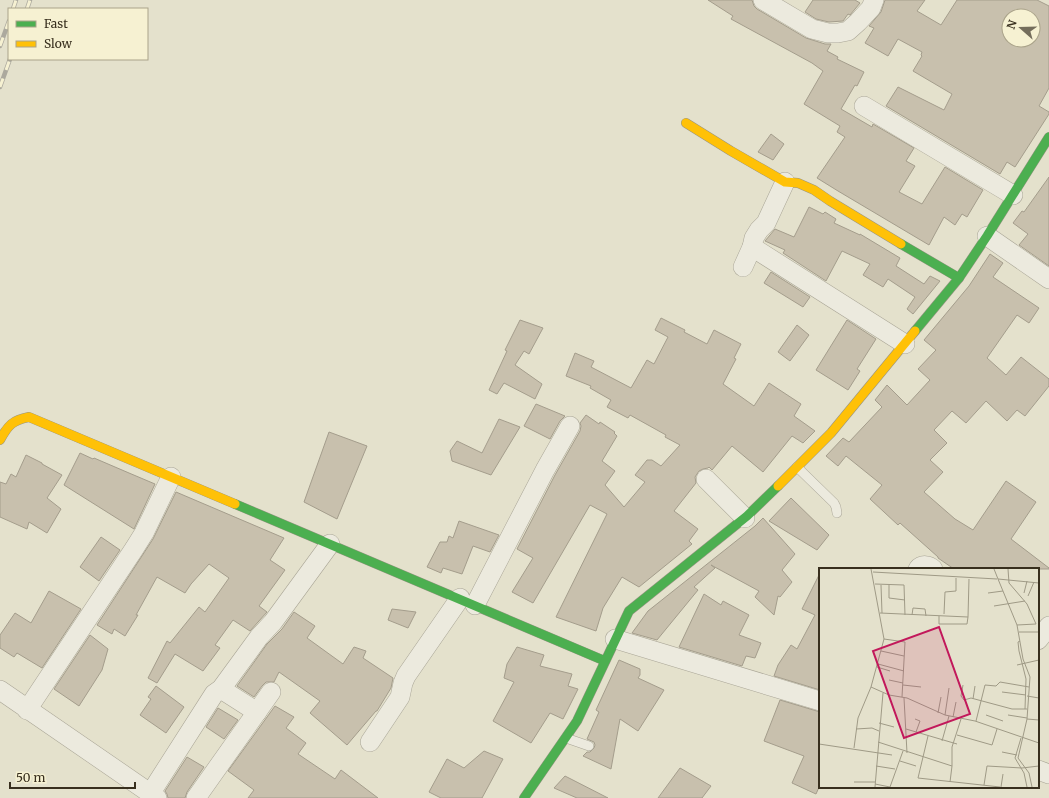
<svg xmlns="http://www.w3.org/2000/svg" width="1049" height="798" viewBox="0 0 1049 798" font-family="Merriweather,serif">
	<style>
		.building { fill: #c8c0ad; stroke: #a49d8c; fill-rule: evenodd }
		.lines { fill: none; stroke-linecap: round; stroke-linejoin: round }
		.lane-casing { stroke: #a9a596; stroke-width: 10 }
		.street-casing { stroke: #a9a596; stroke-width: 20 }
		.fast-casing { stroke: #999585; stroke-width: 10 }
		.slow-casing { stroke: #999585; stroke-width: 10 }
		.lane { stroke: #eceade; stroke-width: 9 }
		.street { stroke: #eceade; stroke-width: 19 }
		.fast { stroke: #4caf50; stroke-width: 9 }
		.slow { stroke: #ffc107; stroke-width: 9 }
		.rail-casing { stroke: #aca99e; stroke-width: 4.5 }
		.rail { stroke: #f6f1d2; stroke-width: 3; stroke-dasharray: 9; stroke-linecap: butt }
		.inset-road { fill: none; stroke: #9f9a86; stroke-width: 1 }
		.view { fill: #c2185b; fill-opacity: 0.15; stroke: #c2185b; stroke-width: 2 }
		.inset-edge { fill: none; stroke: #382f1e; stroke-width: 2 }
	</style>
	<rect width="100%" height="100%" fill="#e4e1cc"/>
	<g class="building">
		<polygon points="708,0 752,0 754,6 757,9 806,38 825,44 831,44 827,51 838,57 837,59 864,72 857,86 855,85 841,109 872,127 873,124 914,148 906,161 915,166 899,192 922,204 945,167 983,190 967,217 962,214 955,225 944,217 929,245 838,191 817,178 845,137 837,132 840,126 804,104 823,71 812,63 731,19 733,16"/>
		<polygon points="813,0 855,0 860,3 850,15 848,14 843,21 829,22 816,19 805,12"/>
		<path d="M885,0h40l-8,11 24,14 16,-25h80l12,6v82l-10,18 10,6v2l-34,53 -8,-5 -7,12 -114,-68 12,-19 46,23 8,-16 -39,-23 9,-15 -1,-1 1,-3 -24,-13 -10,17 -23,-13 9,-15 -5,-2 12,-14zM1009,16h24v24h-24z"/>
		<polygon points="771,134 784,144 773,160 758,152"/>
		<polygon points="1049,177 1049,266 1019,245 1028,234 1013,223 1022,211 1024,212"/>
		<polygon points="809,207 823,214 825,212 836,219 834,223 860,235 860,234 900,258 896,266 924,284 930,276 940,281 913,314 907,309 915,297 888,279 883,287 863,275 870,264 842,251 826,281 783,253 785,250 765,241 775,229 794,237"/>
		<polygon points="990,254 1003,263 993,277 1039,308 1029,323 1017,315 987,358 1006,375 1021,357 1049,379 1049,386 1025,416 1017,410 1007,421 986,401 966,423 952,411 934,430 947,443 930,460 943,472 924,492 955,519 973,530 1006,481 1036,502 1011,539 1049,568 1049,569 954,569 938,558 938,557 900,523 898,525 870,499 882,485 846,456 838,466 826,456 843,438 849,442 882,407 875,400 887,385 907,405 930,380 918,369 936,350 924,340 969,286"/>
		<polygon points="771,272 810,297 803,307 764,283"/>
		<polygon points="661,318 685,330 684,332 707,344 714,330 741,344 734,358 736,359 723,384 754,406 769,383 801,404 794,416 815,431 803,443 792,436 763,472 732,446 712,470 709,467 708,468 703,469 699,471 695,477 696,483 674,511 698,529 689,541 692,544 639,587 622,577 603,608 596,631 556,617 607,514 590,505 533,603 512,592 533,558 517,549 555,475 580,431 581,426 580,423 586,415 599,424 600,422 615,432 614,433 617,436 602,461 615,471 605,485 624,507 645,482 635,475 647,460 652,460 661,466 680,445 665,437 666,435 630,415 628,418 607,407 611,400 590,388 591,386 566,376 575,353 594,361 591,367 631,388 647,360 654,364 668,337 655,330"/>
		<polygon points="520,320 543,328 529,354 524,351 515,365 542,384 535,399 504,383 497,394 489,390 507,351 505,350"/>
		<polygon points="847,320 876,339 857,369 860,371 848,390 816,370"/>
		<polygon points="797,325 809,335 790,361 778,352"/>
		<polygon points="536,404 565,416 560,421 550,439 524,426"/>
		<polygon points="499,419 520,427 491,475 452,461 450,451 457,441 482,453"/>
		<polygon points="329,432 367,446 337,519 304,502"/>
		<polygon points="80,453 93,459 94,458 129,473 155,484 134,529 64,485"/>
		<polygon points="26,455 42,463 42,464 62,475 47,498 61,509 47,533 29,522 27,529 0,517 0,482 6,484 11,474 16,477"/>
		<polygon points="176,492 284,538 270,560 285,570 259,606 267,612 250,631 233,620 215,645 220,648 203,671 175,654 157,683 148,678 167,641 170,643 199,607 205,612 229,578 209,564 191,584 185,593 157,577 136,615 138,615 125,636 114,629 112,634 97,625 153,539"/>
		<polygon points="791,498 829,535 817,550 769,521"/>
		<polygon points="763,518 795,554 782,570 792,582 780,597 778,596 774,615 755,597 759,591 711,565 715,568 694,587 698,590 657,640 632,633 648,611 755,526"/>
		<polygon points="459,521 499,535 490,552 473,546 462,574 443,568 441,573 427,567 440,542 447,542 449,536 453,538"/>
		<polygon points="101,537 120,550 99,581 80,567"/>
		<polygon points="820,573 820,690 774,676 778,665 791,645 797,649 815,615 802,609"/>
		<polygon points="49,591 81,609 42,668 17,653 14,657 0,648 0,635 15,613 31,623"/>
		<polygon points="704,594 721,605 723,601 749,615 739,635 761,643 755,658 746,656 742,666 679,647"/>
		<polygon points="392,609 416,612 408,628 388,620"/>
		<polygon points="294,612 315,626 307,638 343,664 354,647 366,651 363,658 393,678 391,688 377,711 376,711 347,745 310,713 320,701 279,672 274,682 266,682 262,686 254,697 237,686 267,644 282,629"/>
		<polygon points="90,635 108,649 102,670 79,706 54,689"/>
		<polygon points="517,647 544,655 540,666 572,674 568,686 578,689 563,719 550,713 531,743 493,721 514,682 504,678 507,664"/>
		<polygon points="619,660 640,669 640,675 638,678 664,690 638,731 620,719 611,769 583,756 587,752 590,752 594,748 595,745 594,742 587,739 599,712 596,710"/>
		<polygon points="156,686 184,707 166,733 140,715 151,699 148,697"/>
		<polygon points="780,700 820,712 820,785 816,794 792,783 804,756 764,741"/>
		<polygon points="275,706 294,717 286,728 306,743 298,754 335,779 341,770 378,798 248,798 254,790 228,771"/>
		<polygon points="218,708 238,720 224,739 206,727"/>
		<polygon points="484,751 503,759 482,798 441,798 429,792 447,759 464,768"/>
		<polygon points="187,757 204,767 187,792 185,798 168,798 167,794 165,791"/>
		<polygon points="680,768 711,786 702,798 658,798"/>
		<polygon points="565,776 608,798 577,798 554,788"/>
	</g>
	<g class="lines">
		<defs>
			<g id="lane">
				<polyline points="797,467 834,503 836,507 837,513"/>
				<polyline points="566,738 589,746"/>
			</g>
			<g id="street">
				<polyline points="763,0 812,29 828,33 838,33 848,31 858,22 871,8 874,0"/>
				<polyline points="864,106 1013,195"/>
				<polyline points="987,236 1049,279"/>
				<polyline points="752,247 905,344"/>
				<polyline points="743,267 752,247 754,238 759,230 766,223 785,182"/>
				<polyline points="706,479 745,518"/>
				<path d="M918,569c4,-5 11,-4 15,0"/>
				<polyline points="475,605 545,470 570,426"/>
				<polyline points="615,639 820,701"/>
				<polyline points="1038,640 1049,626"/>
				<polyline points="221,689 257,712"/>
				<polyline points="0,690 157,798"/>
				<polyline points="27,710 134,549 144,533 171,477"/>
				<polyline points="370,742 400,697 403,683 406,676 460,598"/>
				<polyline points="1038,770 1049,774"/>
				<polyline points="150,794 214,694 221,689 259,637 273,622 330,544"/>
				<polyline points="196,798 271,692"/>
			</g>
			<g id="fast">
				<polyline points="901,244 959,278"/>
				<polyline points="915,331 959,278 987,236 1049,137"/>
				<polyline points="235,504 605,661"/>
				<polyline points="524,798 577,721 629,611 747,516 778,486"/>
			</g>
			<g id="slow">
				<polyline points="686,123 731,151 785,182 798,183 814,190 830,201 901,244"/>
				<path d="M0,440c8,-15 13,-20 29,-23l206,87"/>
				<polyline points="778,486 831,433 915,331"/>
			</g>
		</defs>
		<use href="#lane" class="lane-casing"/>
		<use href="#street" class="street-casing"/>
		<use href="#fast" class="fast-casing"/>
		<use href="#slow" class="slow-casing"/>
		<use href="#lane" class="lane"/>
		<use href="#street" class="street"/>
		<use href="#fast" class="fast"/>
		<use href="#slow" class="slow"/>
		<defs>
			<g id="rail">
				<polyline points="13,9 16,0"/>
				<polyline points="27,9 30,0"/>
				<polyline points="0,46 9,21"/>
				<polyline points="0,87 10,59"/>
			</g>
		</defs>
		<use href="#rail" class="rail-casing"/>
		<use href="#rail" class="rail"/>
	</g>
	<g transform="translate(819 568)">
		<rect width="220" height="220" fill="#e4e1cc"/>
		<path class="inset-road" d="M175,1l4,10 41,4M189,1l1,14 18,21 9,20 -19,1M54,4l124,7M179,11l19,46 6,34 7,18 -3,42 -9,39 11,15 3,14M56,16l29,1 1,30M62,17l1,28M70,17v13l16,2M169,25l15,-2M205,25l3,-12M209,28l6,-14M175,38l31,-5M61,45l88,4 1,-38M125,46l1,-22 11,-1v-13M93,47l1,-7 12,1 1,7M120,48v8h28l1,-7M200,64h20M65,71l21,3 -3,55M201,73l-2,1 1,9 7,28 -1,30M62,83l23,5M59,96l26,7M198,97l22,-5M58,99l13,4M70,112l14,3M84,117l18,2M144,117l-2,11 3,4 7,-2 41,11h15M52,119l18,8 18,3 38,17 30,6 64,22M183,124l24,3M208,128l12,2M85,130l3,55M154,131l2,-13M119,145l3,-16M126,147l4,-27M167,147l17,6M189,147l19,3M134,149l3,-15M96,151l5,2 -4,11M208,151l12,1M157,153l9,-36 11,1 4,-4 29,5M60,155l15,4M37,161l16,-1 7,3M87,161l51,15M138,167l35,10 5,-16M109,168l-10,42 82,9M202,170l-6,20 9,15 3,14M123,173l7,-25M59,174l74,24 -2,16M0,176l73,11M35,180l4,-30 13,-31 13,-48 -13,-70M183,184l15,3M81,193l16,5M57,198l19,3M133,198v-19l9,-28M35,214h21M56,216l15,3M165,217l3,-19 35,2 17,-2M56,219l8,-94M71,219l13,-36M182,219l2,-13"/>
		<path class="view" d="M120,59l31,87 -66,24 -31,-87z"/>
		<rect width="220" height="220" class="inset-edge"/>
	</g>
	<rect x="8" y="8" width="140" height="52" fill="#f6f1d2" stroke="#aaa38a"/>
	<rect x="16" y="21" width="20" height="6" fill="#4caf50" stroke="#aaa38a"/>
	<text x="44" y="28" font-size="12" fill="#382f1e">Fast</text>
	<rect x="16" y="41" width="20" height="6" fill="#ffc107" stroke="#aaa38a"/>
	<text x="44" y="48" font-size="12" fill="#382f1e">Slow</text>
	<g transform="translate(1021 28) rotate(290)"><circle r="19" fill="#f6f1d2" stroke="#aaa38a"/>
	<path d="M0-3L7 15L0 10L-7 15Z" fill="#746d5b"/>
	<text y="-6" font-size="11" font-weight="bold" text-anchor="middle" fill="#382f1e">N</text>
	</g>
	<path d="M10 782v6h125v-6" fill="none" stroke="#382f1e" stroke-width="2"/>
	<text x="16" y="782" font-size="12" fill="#382f1e" stroke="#f6f1d2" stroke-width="3" paint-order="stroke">50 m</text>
</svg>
